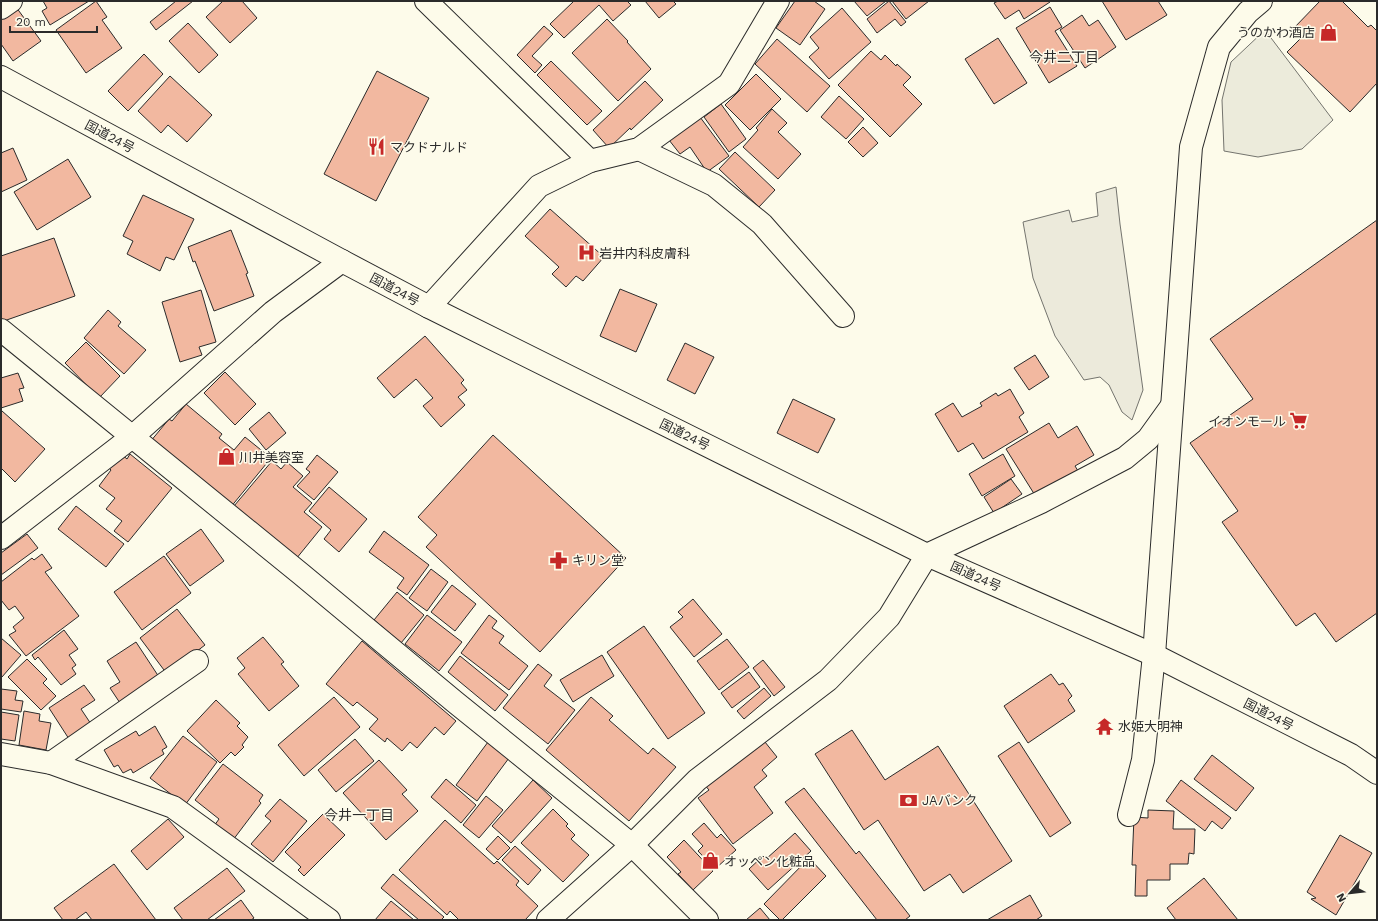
<svg xmlns="http://www.w3.org/2000/svg" width="1378" height="921" viewBox="0 0 1378 921" font-family="'Work Sans','Noto Sans JP',sans-serif">
	<style>
		.green { fill: #ecebdb; stroke: #74746e }
		.parking { fill: #eceadb; stroke: #74746e }
		.building { fill: #f2b8a0; stroke: #2b2b2b }
		.lines { fill: none; stroke-linecap: round; stroke-linejoin: round }
		.minor-casing { stroke: #2b2b2b; stroke-width: 24 }
		.trunk-casing { stroke: #2b2b2b; stroke-width: 24 }
		.minor { stroke: #fdfbea; stroke-width: 22 }
		.trunk { stroke: #fdfbea; stroke-width: 22 }
		.labels { text-anchor: middle; stroke-width: 3; stroke-linejoin: round; paint-order: stroke }
		.poi-label { font-size: 13px; fill: #2b2b2b; stroke: #fdfbea; text-anchor: start }
		.street-label { font-size: 13px; fill: #2b2b2b; stroke: #fdfbea }
		.neighbourhood-label { font-size: 14px; fill: #2b2b2b; stroke: #fdfbea }
	</style>
	<rect width="100%" height="100%" fill="#fdfbea"/>
	<polygon class="green" points="1265,30 1333,120 1302,149 1258,157 1224,151 1222,100 1231,62"/>
	<polygon class="parking" points="1116,187 1120,224 1143,390 1132,420 1122,412 1109,385 1100,377 1084,380 1055,336 1033,278 1023,222 1069,210 1072,222 1098,216 1096,193"/>
	<g class="building">
		<polygon points="43,1 89,1 50,25 42,11 47,8"/>
		<polygon points="96,1 107,17 102,20 122,48 86,73 56,30"/>
		<polygon points="176,1 193,1 156,30 150,22"/>
		<polygon points="223,1 242,1 257,18 230,43 206,17"/>
		<polygon points="574,1 627,1 631,5 613,21 599,5 564,38 550,24"/>
		<polygon points="645,1 673,1 676,4 659,18"/>
		<polygon points="795,1 814,1 825,9 800,45 776,28"/>
		<polygon points="854,1 886,1 867,16"/>
		<polygon points="889,1 906,22 901,26 895,19 877,33 867,19"/>
		<polygon points="892,1 929,1 906,19"/>
		<polygon points="998,1 1049,1 1050,2 1024,19 1019,10 1005,19 994,3"/>
		<polygon points="1102,1 1158,1 1167,15 1126,40"/>
		<polygon points="1320,1 1342,1 1368,27 1371,25 1377,31 1377,83 1350,112 1287,52 1302,37 1293,29"/>
		<polygon points="16,7 41,41 13,61 1,44 1,18"/>
		<polygon points="1050,7 1062,27 1055,31 1077,66 1049,83 1016,28"/>
		<polygon points="842,8 871,42 829,79 809,57 819,48 810,37"/>
		<polygon points="1082,15 1089,26 1098,20 1116,47 1085,68 1060,30"/>
		<polygon points="607,19 628,41 627,42 651,69 618,101 572,53"/>
		<polygon points="188,23 218,55 199,73 169,41"/>
		<polygon points="544,26 553,34 532,56 542,65 535,73 517,55"/>
		<polygon points="998,38 1027,83 994,104 965,59"/>
		<polygon points="777,39 830,86 807,112 755,64"/>
		<polygon points="871,51 881,60 885,55 896,66 897,64 911,77 903,85 922,104 890,137 838,85"/>
		<polygon points="144,54 163,74 128,111 108,91"/>
		<polygon points="551,61 602,111 587,125 537,75"/>
		<polygon points="377,71 429,98 376,201 324,174"/>
		<polygon points="756,74 781,99 750,130 725,105"/>
		<polygon points="170,76 212,115 187,142 168,125 161,133 138,111"/>
		<polygon points="645,81 663,100 631,130 630,128 609,148 593,130"/>
		<polygon points="839,96 864,119 846,139 821,117"/>
		<polygon points="721,104 746,139 729,152 704,117"/>
		<polygon points="772,109 787,123 778,132 801,154 778,179 743,147 758,130 756,128"/>
		<polygon points="700,117 729,156 707,172 690,147 680,154 669,140"/>
		<polygon points="863,127 878,143 863,157 848,142"/>
		<polygon points="13,148 27,180 1,192 1,153"/>
		<polygon points="735,152 775,190 759,207 719,169"/>
		<polygon points="68,159 91,197 37,230 14,192"/>
		<polygon points="143,195 194,219 174,260 166,257 160,271 127,254 133,241 123,236"/>
		<polygon points="550,209 604,257 583,281 576,276 566,287 552,274 559,267 525,236"/>
		<polygon points="1377,220 1377,613 1336,642 1315,613 1296,626 1222,522 1238,511 1190,443 1253,399 1210,339"/>
		<polygon points="231,230 248,273 246,274 254,296 214,311 195,261 193,262 188,247"/>
		<polygon points="54,238 75,296 1,322 1,256"/>
		<polygon points="620,289 657,304 636,352 600,336"/>
		<polygon points="201,290 216,342 199,347 202,355 180,362 162,302"/>
		<polygon points="108,310 121,322 118,326 146,350 124,374 84,338"/>
		<polygon points="425,336 464,380 461,383 467,390 458,397 465,405 441,427 423,406 433,398 416,379 394,398 377,378"/>
		<polygon points="86,342 120,376 99,398 65,363"/>
		<polygon points="685,343 714,357 695,394 667,380"/>
		<polygon points="1035,355 1049,377 1029,390 1014,368"/>
		<polygon points="225,372 256,404 235,425 204,393"/>
		<polygon points="18,373 24,388 19,389 23,401 1,408 1,378"/>
		<polygon points="1010,389 1024,413 1019,417 1028,432 983,459 973,443 958,452 935,414 953,403 962,417 982,406 980,403 996,393 998,396"/>
		<polygon points="793,399 835,419 818,453 777,433"/>
		<polygon points="186,404 222,434 219,438 234,450 245,437 271,458 230,508 150,442 169,419 172,421"/>
		<polygon points="2,411 45,449 15,482 1,468 1,413"/>
		<polygon points="269,412 286,433 266,450 249,429"/>
		<polygon points="1049,423 1058,438 1077,426 1094,455 1075,466 1080,474 1038,500 1006,449"/>
		<polygon points="493,435 626,558 540,652 426,547 437,535 418,517"/>
		<polygon points="120,453 127,459 130,454 172,488 128,542 114,531 122,521 106,509 115,498 99,486 111,470 108,467"/>
		<polygon points="1003,454 1015,476 982,496 969,474"/>
		<polygon points="317,455 338,472 314,500 297,486 310,472 306,469"/>
		<polygon points="272,461 281,469 287,462 303,476 293,487 312,503 304,512 322,527 296,559 234,506"/>
		<polygon points="1011,479 1022,494 994,513 984,497"/>
		<polygon points="329,487 367,519 339,552 324,539 331,530 309,511"/>
		<polygon points="76,506 124,544 106,567 58,529"/>
		<polygon points="201,529 224,561 190,586 166,554"/>
		<polygon points="384,531 429,565 407,595 397,588 404,578 369,552"/>
		<polygon points="27,534 38,548 1,575 1,553"/>
		<polygon points="42,554 52,568 45,572 79,616 26,656 9,635 16,631 13,627 24,618 15,606 9,610 1,600 1,582 32,558 34,560"/>
		<polygon points="164,556 191,593 142,630 114,592"/>
		<polygon points="431,569 448,582 427,611 409,598"/>
		<polygon points="452,585 476,604 455,631 431,612"/>
		<polygon points="397,592 424,615 401,643 374,620"/>
		<polygon points="693,599 722,634 694,657 670,627 683,617 678,612"/>
		<polygon points="177,609 205,645 167,674 140,638"/>
		<polygon points="427,615 462,642 439,671 405,644"/>
		<polygon points="489,615 497,621 492,628 504,636 499,643 528,666 509,690 461,653"/>
		<polygon points="644,626 705,713 668,739 607,652"/>
		<polygon points="64,630 78,649 69,655 76,665 72,668 76,674 61,685 38,657 35,660 32,655"/>
		<polygon points="263,637 284,662 281,664 299,686 269,711 238,674 245,668 237,658"/>
		<polygon points="1,638 21,655 2,677 1,677"/>
		<polygon points="727,639 749,667 719,690 697,661"/>
		<polygon points="362,641 456,721 444,735 435,727 417,748 410,742 402,751 387,738 385,742 369,729 378,719 357,702 353,706 326,684"/>
		<polygon points="136,642 159,677 120,703 110,688 120,682 107,661"/>
		<polygon points="602,655 614,676 573,702 560,680"/>
		<polygon points="460,656 508,695 495,711 448,672"/>
		<polygon points="27,659 47,679 43,683 56,696 41,710 8,677"/>
		<polygon points="763,660 785,687 774,696 753,668"/>
		<polygon points="538,664 552,675 544,686 575,710 548,744 503,708"/>
		<polygon points="749,672 760,687 732,708 721,693"/>
		<polygon points="1051,674 1059,685 1063,683 1072,696 1068,700 1075,711 1028,743 1004,706"/>
		<polygon points="84,685 95,700 81,709 91,724 69,739 49,708"/>
		<polygon points="764,688 771,696 744,719 737,711"/>
		<polygon points="1,689 17,691 15,700 23,701 21,712 1,709"/>
		<polygon points="334,697 360,727 304,776 278,745"/>
		<polygon points="591,697 613,716 609,720 648,754 653,748 676,767 629,821 546,750"/>
		<polygon points="216,700 240,723 237,726 248,737 242,745 244,747 235,756 231,752 220,763 187,731"/>
		<polygon points="24,711 40,714 39,721 51,723 46,750 19,745"/>
		<polygon points="1,712 19,715 15,741 1,739"/>
		<polygon points="155,726 167,747 162,750 164,754 133,773 131,769 123,773 118,765 114,767 104,750 136,731 139,736"/>
		<polygon points="852,730 885,780 938,746 1012,861 963,893 950,874 924,891 878,820 864,830 815,754"/>
		<polygon points="183,736 217,762 185,805 150,778"/>
		<polygon points="761,737 777,757 762,770 767,776 754,787 773,813 733,844 698,798 709,790 703,783"/>
		<polygon points="355,739 374,761 336,792 318,770"/>
		<polygon points="488,742 509,758 477,801 456,785"/>
		<polygon points="1019,742 1071,823 1050,837 998,756"/>
		<polygon points="1212,755 1254,788 1236,811 1194,779"/>
		<polygon points="379,760 407,790 402,794 418,811 386,840 343,793"/>
		<polygon points="223,764 263,795 259,801 261,803 233,840 214,826 219,819 195,800"/>
		<polygon points="446,779 476,805 461,823 431,797"/>
		<polygon points="533,780 552,798 511,843 492,826"/>
		<polygon points="1181,780 1231,818 1222,829 1212,821 1205,831 1166,801"/>
		<polygon points="804,788 856,854 859,851 910,916 905,920 877,920 785,802"/>
		<polygon points="486,796 503,810 479,838 463,825"/>
		<polygon points="280,799 307,821 273,862 251,844 271,821 265,816"/>
		<polygon points="553,809 568,824 566,826 575,835 571,839 589,855 563,882 521,843"/>
		<polygon points="1148,810 1174,811 1173,829 1195,829 1194,854 1189,853 1188,864 1170,864 1170,880 1147,880 1147,896 1135,896 1136,865 1132,865 1134,817 1148,818"/>
		<polygon points="323,814 345,835 304,876 298,870 301,867 285,852"/>
		<polygon points="168,819 184,837 147,870 131,851"/>
		<polygon points="445,820 494,864 497,861 519,881 516,885 538,906 525,920 459,920 450,911 447,915 399,870"/>
		<polygon points="704,823 717,838 721,834 736,850 715,869 698,851 703,846 692,834"/>
		<polygon points="795,833 811,851 768,890 749,869 763,856 766,859"/>
		<polygon points="1340,835 1372,853 1336,915 1311,899 1316,898 1307,892"/>
		<polygon points="498,836 510,848 498,860 486,849"/>
		<polygon points="684,840 713,871 693,890 678,874 681,872 667,857"/>
		<polygon points="515,846 541,870 528,885 502,860"/>
		<polygon points="809,858 826,876 782,920 780,920 764,904"/>
		<polygon points="114,864 156,920 92,920 86,912 75,920 63,920 54,908"/>
		<polygon points="227,868 245,891 207,920 183,920 174,908"/>
		<polygon points="393,874 444,917 441,920 419,920 381,888"/>
		<polygon points="1204,878 1238,920 1176,920 1167,908"/>
		<polygon points="1030,895 1042,916 1036,920 987,920"/>
		<polygon points="241,900 254,918 251,920 214,920"/>
		<polygon points="391,901 414,920 375,920"/>
		<polygon points="760,908 770,920 746,920"/>
	</g>
	<g class="lines">
		<defs>
			<g id="minor">
				<polyline points="426,1 590,161"/>
				<polyline points="1,8 11,1"/>
				<polyline points="639,149 714,185 762,224 843,316"/>
				<polyline points="429,307 539,186 590,161 639,149 729,84 778,1"/>
				<polyline points="1,330 301,574 455,702 632,845 707,920"/>
				<polyline points="1,538 132,437 273,312 342,261"/>
				<polyline points="1,754 51,763 173,807 329,920"/>
				<polyline points="51,763 197,661"/>
				<polyline points="1129,815 1143,760 1154,655 1191,147 1219,47 1248,12 1261,1"/>
				<polyline points="548,920 632,845 697,780 828,680 889,617 927,555 1041,502 1125,458 1148,439 1171,407"/>
			</g>
			<polyline id="trunk" points="1,77 342,261 429,307 927,555 1154,655 1351,755 1377,773"/>
		</defs>
		<use href="#minor" class="minor-casing"/>
		<use href="#trunk" class="trunk-casing"/>
		<use href="#minor" class="minor"/>
		<use href="#trunk" class="trunk"/>
	</g>
	<defs>
		<symbol id="shop-bare" viewBox="-9 -9 18 18"><path d="M-5-2.5h2.3a2.7 3.5 0 0 1 5.4 0H5L5.5 6h-11ZM-1.5-2.5h3a1.5 2.3 0 0 0-3 0Z" fill="#c62828" stroke="#fdfbea" stroke-width="2.5" paint-order="stroke"/></symbol>
		<symbol id="restaurant-bare" viewBox="-9 -9 18 18"><path d="M-5-6h1v4h1v-4h1v4h1v-4h1v5L-1.5 .5V6h-2V.5L-5-1ZM5-6V6H3V1.5H1.5Q1.5-4 5-6Z" fill="#c62828" stroke="#fdfbea" stroke-width="2.5" paint-order="stroke"/></symbol>
		<symbol id="hospital-bare" viewBox="-9 -9 18 18"><path d="M-5-5h3v3.5h4V-5h3V5h-3V1.5h-4V5h-3Z" fill="#c62828" stroke="#fdfbea" stroke-width="2.5" paint-order="stroke"/></symbol>
		<symbol id="supermarket-bare" viewBox="-9 -9 18 18"><path d="M-6-5.5h2.5l.6 2H6L4.5 2H-2.5L-4.4-4H-6ZM-1.5 3.2a1.3 1.3 0 1 0 .1 0ZM3 3.2a1.3 1.3 0 1 0 .1 0Z" fill="#c62828" stroke="#fdfbea" stroke-width="2.5" paint-order="stroke"/></symbol>
		<symbol id="pharmacy-bare" viewBox="-9 -9 18 18"><path d="M-2-6h4v4h4v4h-4v4h-4v-4h-4v-4h4Z" fill="#c62828" stroke="#fdfbea" stroke-width="2.5" paint-order="stroke"/></symbol>
		<symbol id="temple-bare" viewBox="-9 -9 18 18"><path d="M0-6L5-2H3V0L6.5 2.5H4V6H1.5V3h-3V6H-4V2.5H-6.5L-3 0V-2H-5Z" fill="#c62828" stroke="#fdfbea" stroke-width="2.5" paint-order="stroke"/></symbol>
		<symbol id="bank-bare" viewBox="-9 -9 18 18"><path d="M-6-4H6V4H-6ZM0-2.3a2.3 2.3 0 1 0 0 4.6a2.3 2.3 0 1 0 0-4.6Z" fill="#c62828" stroke="#fdfbea" stroke-width="2.5" paint-order="stroke"/></symbol>
	</defs>
	<g fill-rule="evenodd">
		<use href="#shop-bare" x="1316" y="20" width="25" height="25"/>
		<use href="#restaurant-bare" x="364" y="134" width="25" height="25"/>
		<use href="#hospital-bare" x="574" y="240" width="25" height="25"/>
		<use href="#supermarket-bare" x="1286" y="408" width="25" height="25"/>
		<use href="#shop-bare" x="214" y="444" width="25" height="25"/>
		<use href="#pharmacy-bare" x="546" y="548" width="25" height="25"/>
		<use href="#temple-bare" x="1092" y="714" width="25" height="25"/>
		<use href="#bank-bare" x="896" y="788" width="25" height="25"/>
		<use href="#shop-bare" x="698" y="848" width="25" height="25"/>
	</g>
	<g class="labels">
		<g class="poi-label">
			<text x="1315" y="37" text-anchor="end">うのかわ酒店</text>
			<text x="390" y="152">マクドナルド</text>
			<text x="599" y="258">岩井内科皮膚科</text>
			<text x="1286" y="426" text-anchor="end">イオンモール</text>
			<text x="239" y="462">川井美容室</text>
			<text x="572" y="565">キリン堂</text>
			<text x="1118" y="731">水姫大明神</text>
			<text x="922" y="805">JAバンク</text>
			<text x="724" y="866">オッペン化粧品</text>
		</g>
		<g class="street-label">
			<text transform="translate(110 136) rotate(28)" y="5">国道24号</text>
			<text transform="translate(395 289) rotate(28)" y="5">国道24号</text>
			<text transform="translate(685 434) rotate(26)" y="5">国道24号</text>
			<text transform="translate(976 576) rotate(24)" y="5">国道24号</text>
			<text transform="translate(1269 714) rotate(27)" y="5">国道24号</text>
		</g>
		<g class="neighbourhood-label">
			<text x="1064" y="62">今井二丁目</text>
			<text x="359" y="820">今井一丁目</text>
		</g>
	</g>
	<rect width="1378" height="921" fill="none" stroke="#2b2b2b" stroke-width="4"/>
	<g transform="translate(1350 893) rotate(242)" stroke="#fdfbea" stroke-width="3" paint-order="stroke">
	<path d="M0-3L7 15L0 10L-7 15Z" fill="#2b2b2b"/>
	<text y="-6" font-size="11" font-weight="bold" text-anchor="middle" fill="#2b2b2b">N</text>
	</g>
	<path d="M10 26v6h87v-6" fill="none" stroke="#2b2b2b" stroke-width="2"/>
	<text x="16" y="26" font-size="12" fill="#2b2b2b" stroke="#fdfbea" stroke-width="3" paint-order="stroke">20 m</text>
</svg>
